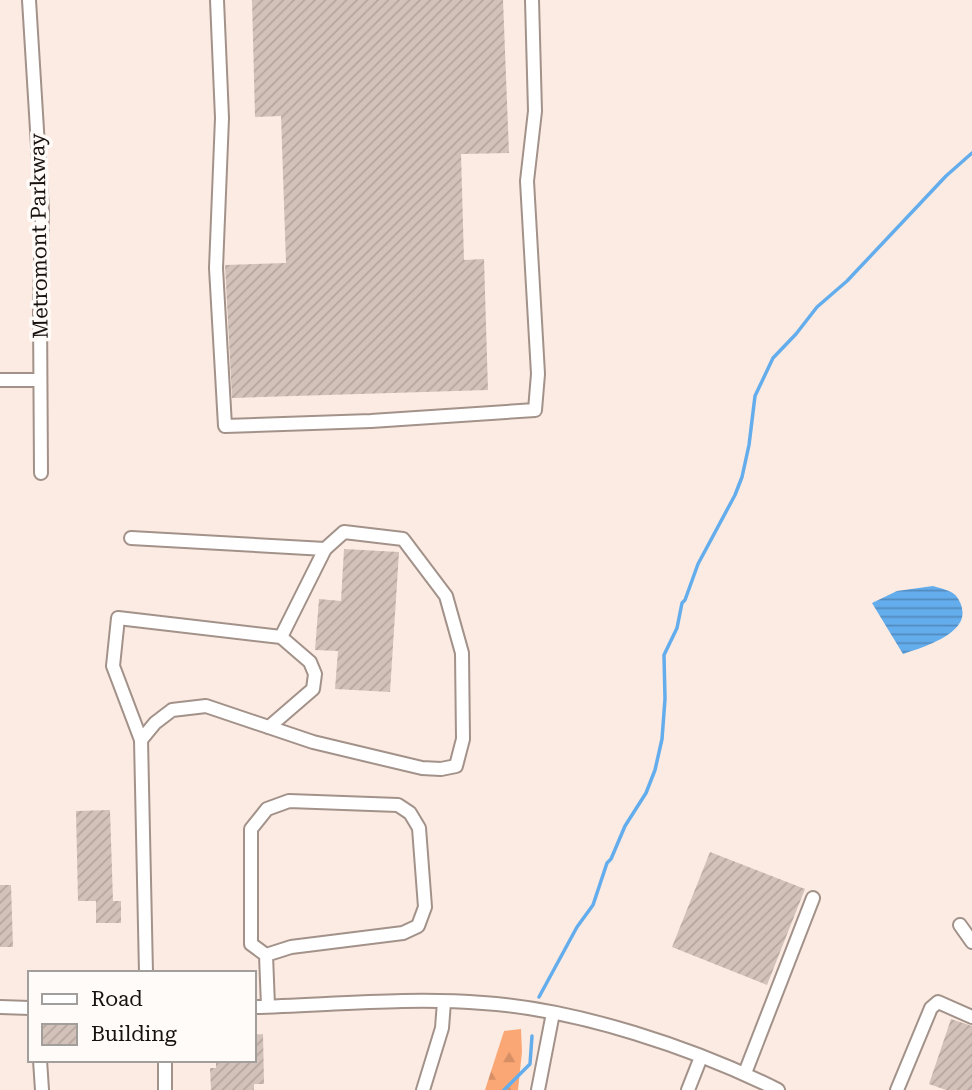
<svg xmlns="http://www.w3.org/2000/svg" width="972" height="1090" viewBox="0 0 972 1090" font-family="'Roboto Serif',serif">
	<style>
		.forest { fill: url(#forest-firs) }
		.water { fill: url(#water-rules) }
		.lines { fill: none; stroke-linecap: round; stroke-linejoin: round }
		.stream { stroke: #64aded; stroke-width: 3.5 }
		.building { fill: url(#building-hatch) }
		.minor-casing { stroke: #a2928a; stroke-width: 16 }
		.minor { stroke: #fff; stroke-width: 12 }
		.labels { text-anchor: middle; stroke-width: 7; stroke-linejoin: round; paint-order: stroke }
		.street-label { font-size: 21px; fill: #17120e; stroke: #fffbf9 }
	</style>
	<defs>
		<pattern id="forest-firs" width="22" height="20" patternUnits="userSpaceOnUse" patternTransform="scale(1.75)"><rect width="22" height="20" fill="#fba775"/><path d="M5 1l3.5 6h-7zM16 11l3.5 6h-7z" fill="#d68f64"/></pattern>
		<pattern id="water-rules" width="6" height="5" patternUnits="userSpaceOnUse" patternTransform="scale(1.75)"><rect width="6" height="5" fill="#64aded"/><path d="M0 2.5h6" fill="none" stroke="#518bbe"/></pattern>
		<pattern id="building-hatch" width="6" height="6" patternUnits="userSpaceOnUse" patternTransform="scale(1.75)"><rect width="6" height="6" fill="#d2c2b9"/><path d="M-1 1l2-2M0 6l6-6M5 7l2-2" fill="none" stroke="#b4a69e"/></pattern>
	</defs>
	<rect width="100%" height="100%" fill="#fcebe2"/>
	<polygon class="forest" points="521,1029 522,1052 518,1090 485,1090 504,1031"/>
	<path class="water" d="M933,586c6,2 16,4 21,8 4,3 8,11 8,15 6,25 -41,39 -59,45l-31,-51 25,-12z"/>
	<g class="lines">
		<g class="stream">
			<polyline points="539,997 577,927 593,905 607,863 611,859 625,826 646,793 655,770 662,739 665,699 664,655 677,628 682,603 685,600 698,564 735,495 742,477 749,445 755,396 773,358 796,334 817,307 847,281 946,176 972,153"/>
			<polyline points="504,1090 530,1064 532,1036"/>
		</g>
	</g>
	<g class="building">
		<polygon points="252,0 503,0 509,153 461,154 464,260 484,259 488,390 232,398 225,265 286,263 281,116 255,117"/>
		<polygon points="344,549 399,552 390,692 335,689 338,651 315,650 319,599 341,601"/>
		<polygon points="110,810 113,901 121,901 121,923 96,923 96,901 78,901 76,811"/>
		<polygon points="710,852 805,889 767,985 672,947"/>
		<polygon points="0,885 11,885 13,947 0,947"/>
		<polygon points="951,1019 972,1026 972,1090 946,1090 929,1084"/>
		<polygon points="263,1034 264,1084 254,1084 254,1090 211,1090 210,1068 216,1068 216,1060 254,1060 254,1035"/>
	</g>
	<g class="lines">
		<defs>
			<g id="minor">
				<polyline points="29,0 42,211 40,312 41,473"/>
				<polyline points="217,0 222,118 216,268 225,426 371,421 535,410 538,374 527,181 535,111 532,0"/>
				<polyline points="0,380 40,380"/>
				<polyline points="131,538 325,549 281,637"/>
				<polyline points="141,740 155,723 172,710 206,706 313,742 422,768 441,769 456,766 463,739 462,653 446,596 403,539 344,532 325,549"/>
				<polyline points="960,925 972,942"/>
				<polyline points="266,955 291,947 403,933 418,926 425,907 419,828 410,813 398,805 289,801 267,809 251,829 251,944 266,955 268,1006"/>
				<polyline points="146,973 141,740 113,666 118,618 281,637 310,662 315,674 313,689 269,727"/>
				<polyline points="0,1007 30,1008"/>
				<path d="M254,1007c75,-2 155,-10 229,-4 94,6 211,45 295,87"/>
				<polyline points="40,1060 42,1090"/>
				<polyline points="165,1060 165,1090"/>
				<polyline points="745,1073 813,898"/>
				<polyline points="423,1090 442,1028 444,1002"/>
				<polyline points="538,1090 553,1013"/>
				<polyline points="688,1090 701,1057"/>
				<polyline points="897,1090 931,1008 938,1002 972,1017"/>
			</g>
		</defs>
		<use href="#minor" class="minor-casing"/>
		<use href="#minor" class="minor"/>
	</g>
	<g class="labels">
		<g class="street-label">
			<text transform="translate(39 236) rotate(-91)" y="7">Metromont Parkway</text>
		</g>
	</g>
	<rect x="28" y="971" width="228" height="91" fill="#fffbf9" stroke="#a29e9b" stroke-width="2"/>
	<rect x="42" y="994" width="35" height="10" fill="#ffffff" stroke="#a29e9b" stroke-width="2"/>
	<text x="91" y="1006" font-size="21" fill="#17120e">Road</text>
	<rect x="42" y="1024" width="35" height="21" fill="url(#building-hatch)" stroke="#a29e9b" stroke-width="2"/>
	<text x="91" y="1041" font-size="21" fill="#17120e">Building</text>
</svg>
